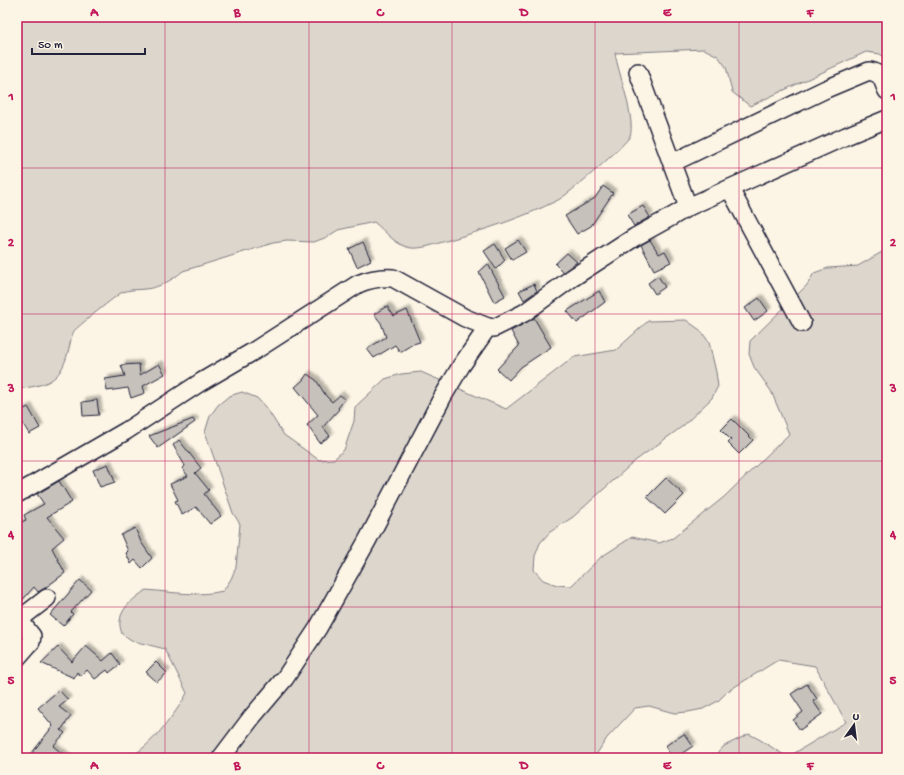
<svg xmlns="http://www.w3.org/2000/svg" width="904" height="775" viewBox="0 0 904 775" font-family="'Gochi Hand',sans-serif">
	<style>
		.green { fill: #dcd6cc; stroke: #7f7c84 }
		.building { fill: #c6c1bb; stroke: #22223b; filter: url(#shadow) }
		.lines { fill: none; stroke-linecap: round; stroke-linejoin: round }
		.street-casing { stroke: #22223b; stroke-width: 20 }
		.street { stroke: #fcf5e5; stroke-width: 17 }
		.grid { fill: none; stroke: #c2185b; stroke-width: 1; stroke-opacity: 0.55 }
		.neatline { fill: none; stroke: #c2185b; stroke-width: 1.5 }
		.grid-label { font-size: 13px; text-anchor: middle; font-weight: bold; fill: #c2185b }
	</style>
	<defs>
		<filter id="shadow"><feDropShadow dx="3.5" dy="-3.5" stdDeviation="1" flood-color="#0004"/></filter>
	</defs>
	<rect width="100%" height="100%" fill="#fcf5e5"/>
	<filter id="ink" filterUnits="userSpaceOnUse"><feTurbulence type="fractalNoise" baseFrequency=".025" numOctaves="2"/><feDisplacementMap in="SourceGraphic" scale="8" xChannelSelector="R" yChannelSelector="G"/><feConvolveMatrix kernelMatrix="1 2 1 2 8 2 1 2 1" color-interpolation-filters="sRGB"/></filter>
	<g filter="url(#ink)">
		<g class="green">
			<path d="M17,17h870v43l-7,-6 -14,-2 -116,54 -18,-14 -6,-25 -8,-11 -14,-7 -89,4c3,19 21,67 15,83 -3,8 -63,60 -72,64 -35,18 -74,30 -112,41 -11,3 -23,8 -35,7 -15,-2 -26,-17 -37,-26l-36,8 -11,7 -13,5 -27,-1 -14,2 -90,28c-11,9 -24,17 -38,18 -8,1 -16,0 -24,4 -3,1 -45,35 -47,38 -3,5 -4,15 -6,21 -8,31 -22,33 -51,37z"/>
			<path d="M887,249v509h-174l11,-12 25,-12c14,6 25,16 39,23l58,-35 -31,-56 -37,-6 -50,31 -10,10 -15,8 -15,3 -14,1 -25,-7 -14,2 -28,30 -13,20h-468c21,-6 51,-46 61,-65l-22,-44 -32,-8 -11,-7c-1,-4 -3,-9 -2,-13 1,-14 16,-24 26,-31 26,2 52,7 77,1l8,-12 5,-12 4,-43 -7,-11 -28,-81 5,-16 8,-11 11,-9 13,-4 15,6 10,11 17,26 35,25 15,-1 10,-9 10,-29 1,-14 30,-28 16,-5 20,-2 85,37 68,-52 42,-7 32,-29 38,-1 14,10 9,12 7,30 2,14 -6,12 -29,28 -48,35 -62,56 -23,15 -10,11 -5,13 -1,14 9,10 14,5 14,1 30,-29 31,-20 27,6 14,-5 51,-41 65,-63 -18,-43 -17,-24 -5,-13 1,-13 57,-56 7,-12 14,-5 30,-2z"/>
		</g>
		<g class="building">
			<polygon points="603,186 613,193 591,226 577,234 565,216 595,198"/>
			<polygon points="643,206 650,217 634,226 627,215"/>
			<polygon points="518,240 526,252 512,260 505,248"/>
			<polygon points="650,240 659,254 665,251 671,262 654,270 641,245"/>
			<polygon points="363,242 371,260 357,267 349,249"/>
			<polygon points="495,244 505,260 496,269 484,251"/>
			<polygon points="567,253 577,262 563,272 555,264"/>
			<polygon points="488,264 505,296 494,302 479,272"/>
			<polygon points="658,276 665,287 655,294 648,283"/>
			<polygon points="534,284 537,291 524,300 519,291"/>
			<polygon points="599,291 605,302 577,323 567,311"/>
			<polygon points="759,298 768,311 754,321 745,308"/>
			<polygon points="387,306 394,316 407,310 420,342 413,344 400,352 395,345 374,358 367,349 386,337 381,323 374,314"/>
			<polygon points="534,318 551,347 521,367 509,380 497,369 519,346 511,331"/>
			<polygon points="139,364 140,375 159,364 165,374 143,386 145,393 131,398 128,388 107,391 105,379 125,376 121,365"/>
			<polygon points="307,374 316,380 326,396 332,402 340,395 345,399 338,408 339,409 323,427 330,436 320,443 307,425 318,415 295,387 303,380"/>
			<polygon points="97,400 99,415 83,416 82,402"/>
			<polygon points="28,407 40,428 29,434 17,413"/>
			<polygon points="193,419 195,422 158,448 149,436"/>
			<polygon points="732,419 753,440 739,454 728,443 731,440 721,430"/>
			<polygon points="179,440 201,468 195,473 209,490 204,494 221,516 210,524 196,507 182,515 175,501 178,500 170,484 188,476 182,468 185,466 173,445"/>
			<polygon points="108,464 115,482 100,487 93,470"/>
			<polygon points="666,478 684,495 665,514 647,497"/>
			<polygon points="59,481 72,502 47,517 64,538 52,548 65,573 45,588 38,592 34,587 17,606 17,524 26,520 24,515 44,504 37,494"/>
			<polygon points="135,528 141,542 152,558 142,568 135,560 131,564 126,553 128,551 121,535"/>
			<polygon points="80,580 91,590 71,612 73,614 63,626 50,615"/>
			<polygon points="86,646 103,661 112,653 120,664 109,673 107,670 95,679 87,670 81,676 77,672 74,678 41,663 58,647 72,662"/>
			<polygon points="156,662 167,673 157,682 146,672"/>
			<polygon points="807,684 817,699 813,701 822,714 800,730 793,720 803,712 791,694"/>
			<polygon points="59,690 68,700 59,707 71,716 61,730 65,733 53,746 68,758 28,758 53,726 38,708"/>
			<polygon points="684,734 693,746 675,758 672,758 665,746"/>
		</g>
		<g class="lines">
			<defs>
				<g id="street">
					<polyline points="638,72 688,207"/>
					<path d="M672,163l154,-74 43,-18c13,2 13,9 18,20"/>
					<polyline points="730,189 802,323"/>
					<path d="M17,494l109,-63 75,-49 53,-31 104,-67c12,-5 22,-7 35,-6l72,40 23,9 6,1 30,-15 48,-35 63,-41 38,-21 15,-9 158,-71 41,-17"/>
					<polyline points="17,658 31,642 32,636 24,626 22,620 25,615 47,598"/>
					<polyline points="221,758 252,717 285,678 318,628 367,541 442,398 461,366 488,327"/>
				</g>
			</defs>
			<use href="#street" class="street-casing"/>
			<use href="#street" class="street"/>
		</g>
	</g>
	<path class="grid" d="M165,17v741M309,17v741M452,17v741M595,17v741M739,17v741M17,168h870M17,314h870M17,461h870M17,607h870"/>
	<rect width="904" height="775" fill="none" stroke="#fcf5e5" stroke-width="44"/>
	<g transform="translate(854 725) rotate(14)" stroke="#fcf5e5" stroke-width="3" paint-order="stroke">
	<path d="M0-3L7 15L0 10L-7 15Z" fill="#22223b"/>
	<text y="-6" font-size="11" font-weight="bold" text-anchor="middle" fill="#22223b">U</text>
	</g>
	<path d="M32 48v6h113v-6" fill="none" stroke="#22223b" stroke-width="2"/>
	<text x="38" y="48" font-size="12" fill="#22223b" stroke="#fcf5e5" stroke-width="3" paint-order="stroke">50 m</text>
	<rect x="22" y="22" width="860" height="731" class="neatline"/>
	<g class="grid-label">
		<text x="94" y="16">A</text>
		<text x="237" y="16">B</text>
		<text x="380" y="16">C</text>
		<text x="524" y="16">D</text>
		<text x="667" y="16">E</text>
		<text x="810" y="16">F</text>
		<text x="11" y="100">1</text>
		<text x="893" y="100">1</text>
		<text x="11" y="246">2</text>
		<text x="893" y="246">2</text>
		<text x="11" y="392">3</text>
		<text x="893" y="392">3</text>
		<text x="11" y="538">4</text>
		<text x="893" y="538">4</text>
		<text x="11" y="684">5</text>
		<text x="893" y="684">5</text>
		<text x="94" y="769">A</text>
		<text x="237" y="769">B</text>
		<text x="380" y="769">C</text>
		<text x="524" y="769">D</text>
		<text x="667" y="769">E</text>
		<text x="810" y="769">F</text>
	</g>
</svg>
